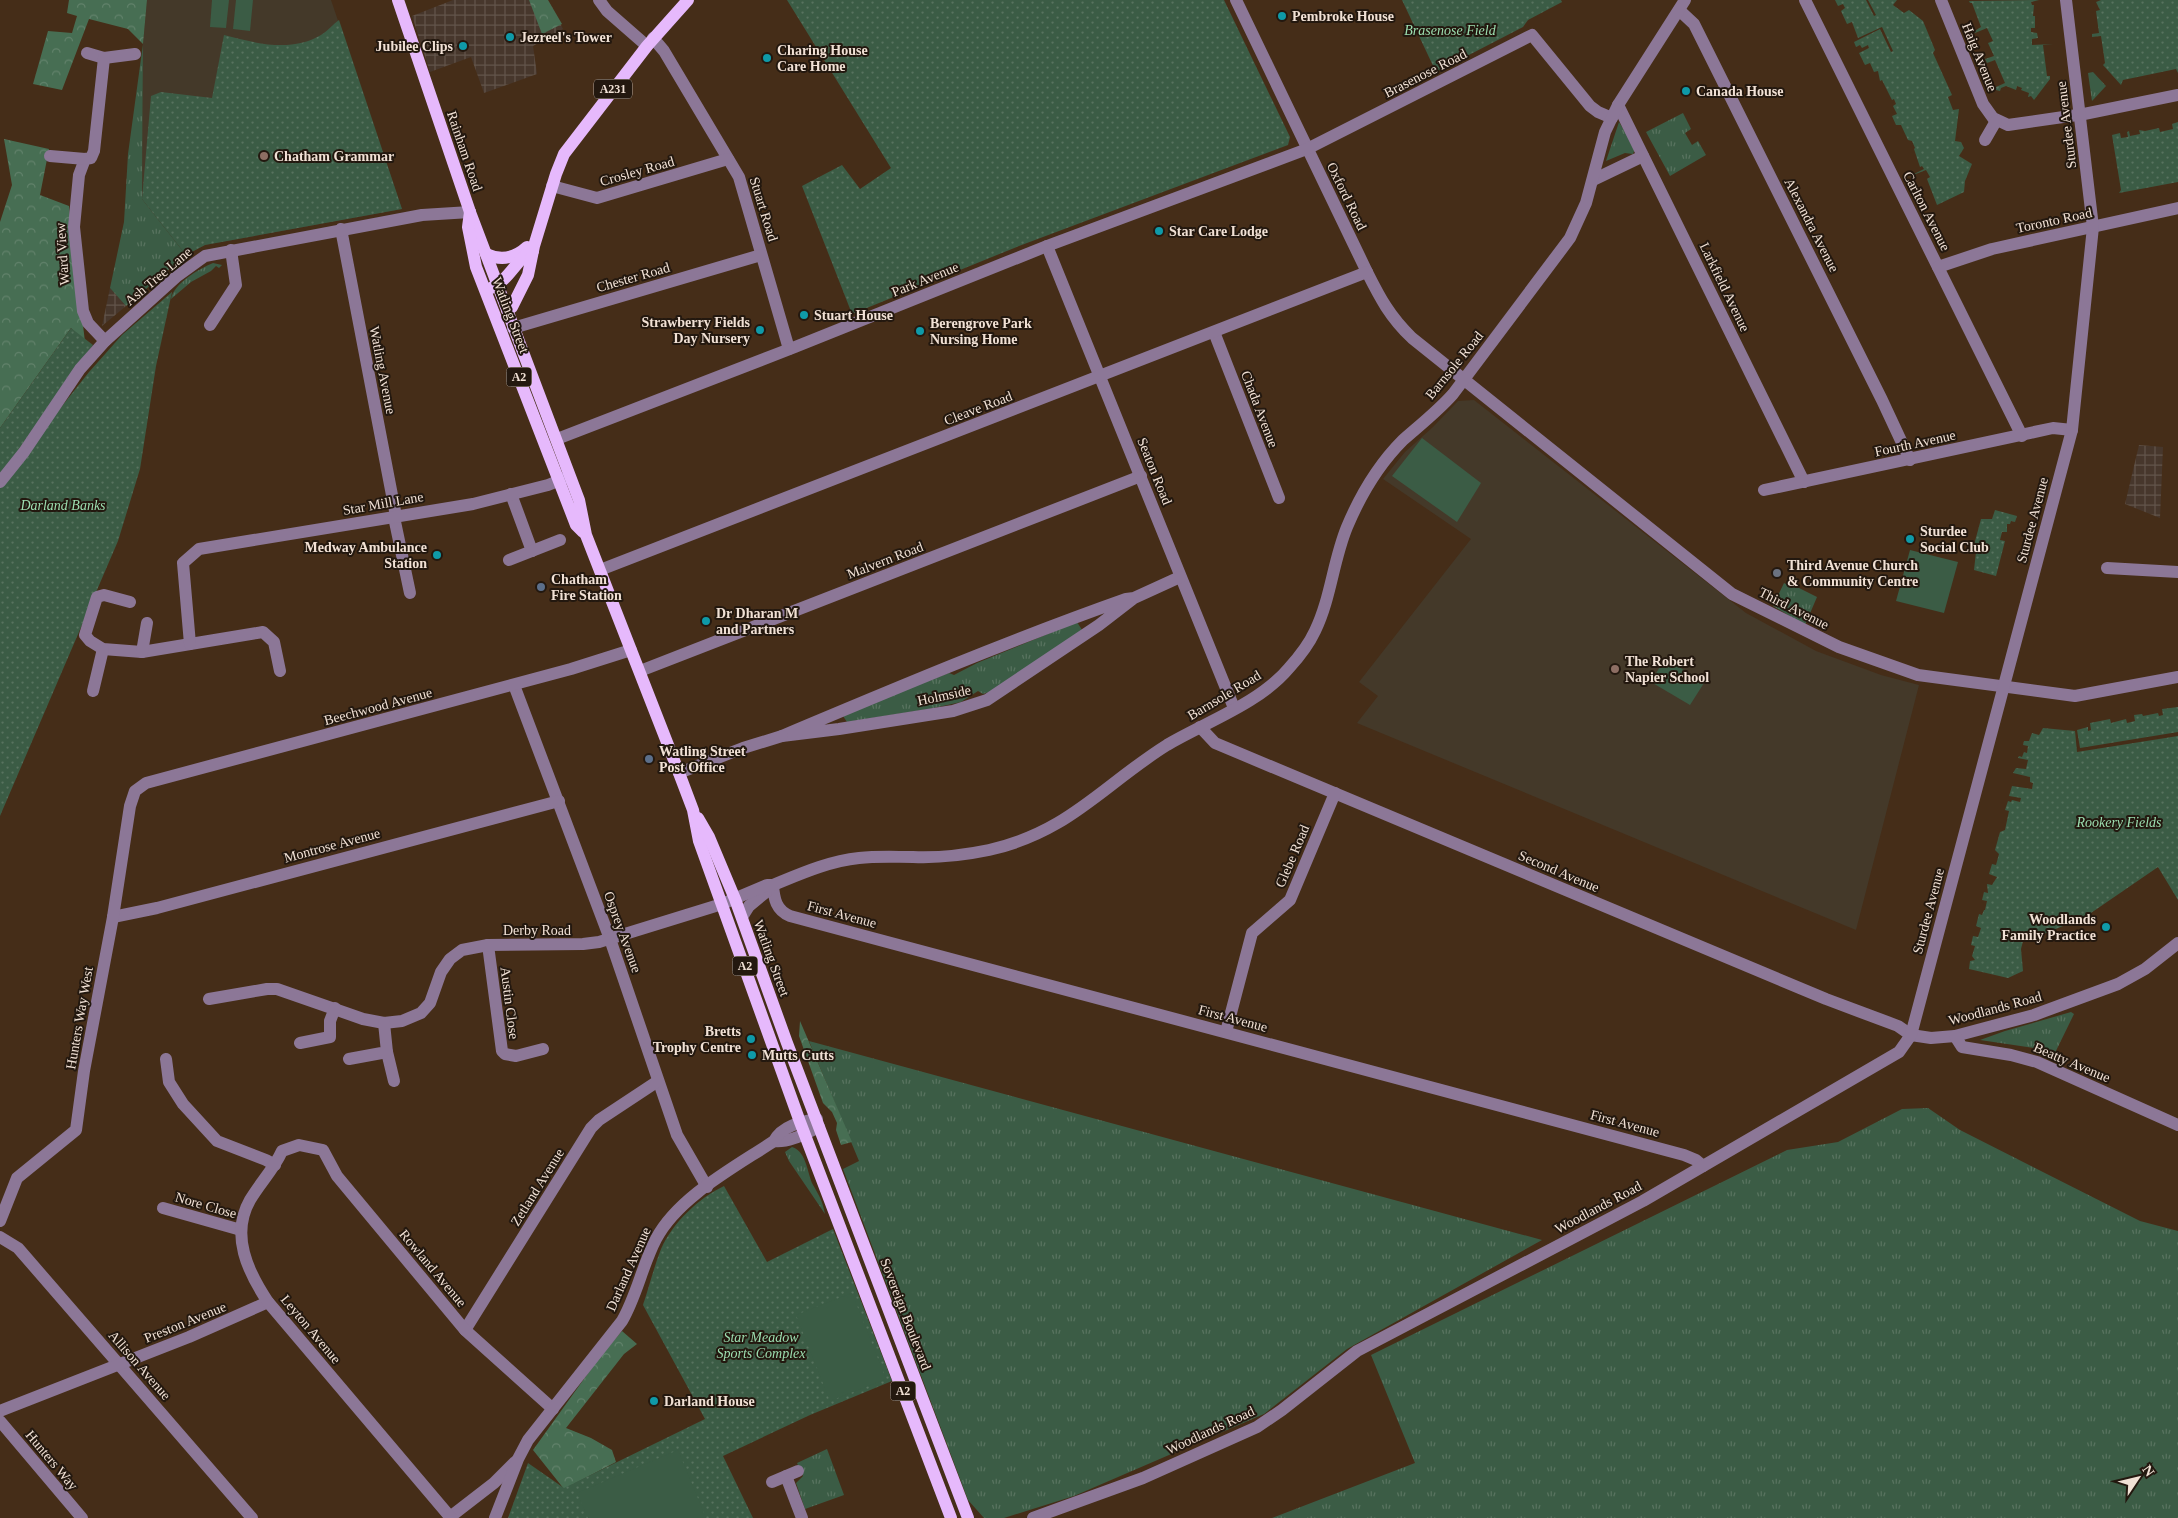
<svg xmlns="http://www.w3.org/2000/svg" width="2178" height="1518" viewBox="0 0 2178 1518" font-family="Georgia,serif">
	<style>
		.industrial { fill: url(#industrial-grid) }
		.education { fill: #443929 }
		.grass { fill: url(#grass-tufts) }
		.forest { fill: url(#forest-crowns) }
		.park { fill: url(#park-dots) }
		.pitch { fill: #3b5c45 }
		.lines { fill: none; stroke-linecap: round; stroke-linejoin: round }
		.minor { stroke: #8c7797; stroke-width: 12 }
		.major { stroke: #e6b9fc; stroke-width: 12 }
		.culture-dot { fill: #0f9aa8; stroke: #23180f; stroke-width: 2 }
		.education-dot { fill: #8d6e63; stroke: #23180f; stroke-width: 2 }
		.worship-dot { fill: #6b7280; stroke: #23180f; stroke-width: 2 }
		.service-dot { fill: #5c6f8a; stroke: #23180f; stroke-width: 2 }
		.labels { text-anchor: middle; stroke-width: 4; stroke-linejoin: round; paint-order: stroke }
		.shield { fill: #23180f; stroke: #b3a59a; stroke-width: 1 }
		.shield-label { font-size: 12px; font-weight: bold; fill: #f1e1d5 }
		.poi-label { font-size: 14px; font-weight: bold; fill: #f1e1d5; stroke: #23180f; text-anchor: start }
		.park-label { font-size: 14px; font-style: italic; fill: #9cdeb0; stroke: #23180f }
		.street-label { font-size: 14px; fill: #f1e1d5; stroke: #23180f }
	</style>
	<defs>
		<pattern id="industrial-grid" width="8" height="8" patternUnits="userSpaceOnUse" patternTransform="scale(1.25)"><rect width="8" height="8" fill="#47372c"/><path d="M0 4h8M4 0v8" fill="none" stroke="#62544a"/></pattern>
		<pattern id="grass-tufts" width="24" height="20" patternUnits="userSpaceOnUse" patternTransform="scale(1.25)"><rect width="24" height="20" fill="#3b5c45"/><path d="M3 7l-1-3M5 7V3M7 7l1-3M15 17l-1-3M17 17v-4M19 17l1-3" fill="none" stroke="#58735f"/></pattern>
		<pattern id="forest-crowns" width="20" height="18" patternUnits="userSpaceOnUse" patternTransform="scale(1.25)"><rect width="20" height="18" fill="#476e53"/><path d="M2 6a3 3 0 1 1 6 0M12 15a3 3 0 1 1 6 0" fill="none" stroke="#62826b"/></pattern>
		<pattern id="park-dots" width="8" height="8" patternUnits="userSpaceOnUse" patternTransform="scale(1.25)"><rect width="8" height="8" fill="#3b5c45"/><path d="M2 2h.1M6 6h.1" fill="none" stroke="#58735f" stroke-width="1.8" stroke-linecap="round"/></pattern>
	</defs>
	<rect width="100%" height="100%" fill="#452d18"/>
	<g class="industrial">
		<polygon points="453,0 548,0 563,29 533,46 537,74 484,93 471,57 430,72 412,16"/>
		<polygon points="110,288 126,306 102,326"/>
		<polygon points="2139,445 2163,447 2160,518 2125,504"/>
	</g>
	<g class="education">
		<polygon points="147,0 331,0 402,209 205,245 186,255 142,199 143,44"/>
		<polygon points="1474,400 1746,613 1816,651 1881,675 1919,685 1856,930 1357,723 1378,696 1359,682 1471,539 1383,479 1405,452 1433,427 1458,401"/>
	</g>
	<g class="grass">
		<polygon points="143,44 142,199 186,255 126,306 110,288 124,222 128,154"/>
		<polygon points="2093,72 2106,86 2092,101 2088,73"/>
		<polygon points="1683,113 1691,129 1685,133 1692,145 1698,141 1706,155 1670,176 1646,132"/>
		<polygon points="1619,122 1635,148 1633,154 1625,153 1606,161"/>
		<path d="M213,263l9,2 -3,3 -3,-2 -5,5 -20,11 -20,17c3,-16 28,-30 42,-36z"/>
		<polygon points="1794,577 1797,578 1793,585 1817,597 1805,625 1773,606 1784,583 1788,585"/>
		<polygon points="1077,622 1082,630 992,691 983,694 978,691 961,702 929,709 847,722 841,713 949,673 954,675 977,663"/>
		<polygon points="2071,1012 2074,1014 2052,1059 2046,1051 2040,1049 1980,1040 2005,1031"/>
		<polygon points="809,1041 1542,1240 1347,1349 1264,1414 1074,1496 1004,1518 984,1518 968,1500 843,1169 859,1161"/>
		<polygon points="1928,1108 1960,1130 2140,1221 2178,1231 2178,1518 1272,1518 1415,1463 1371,1355 1787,1150 1838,1142 1902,1109"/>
		<path d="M792,1147c15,5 15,26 21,38 7,12 9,15 12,29l-36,-53 -4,-9z"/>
		<polygon points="827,1449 844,1495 805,1509 796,1483 803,1476 797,1463"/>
	</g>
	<g class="forest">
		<polygon points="69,0 147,0 143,44 128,29 89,19 62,90 33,84 48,31 72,33 77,16 67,13"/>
		<polygon points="529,0 548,0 562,24 542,34"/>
		<polygon points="4,139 49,149 40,195 69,206 85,342 71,328 0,428 0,222 12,185"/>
		<polygon points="800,1021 852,1142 841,1145 836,1130 837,1123 832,1112 823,1103 799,1036"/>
		<polygon points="622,1331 637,1344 624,1354 566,1428 591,1438 612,1450 616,1462 564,1489 533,1450 599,1358"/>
	</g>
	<g class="park">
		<polygon points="787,0 1224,0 1290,137 1288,145 1019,246 852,314 802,186 842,165 860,189 891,168"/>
		<polygon points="1402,0 1561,0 1562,2 1528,20 1523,27 1436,72"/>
		<polygon points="1835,0 1866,0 1874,16 1876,15 1868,0 1897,0 1893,5 1904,13 1909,10 1923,21 1935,50 1933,53 1952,95 1948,97 1953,110 1959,109 1955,141 1961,142 1964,148 1959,156 1972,164 1965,181 1964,192 1937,205 1927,179 1930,177 1926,170 1908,177 1924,169 1922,166 1920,167 1914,149 1915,148 1912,141 1908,140 1901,125 1896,125 1892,116 1897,114 1893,106 1896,104 1894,99 1892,100 1882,80 1880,81 1878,71 1874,72 1870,63 1865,65 1859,53 1869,48 1868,45 1862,48 1860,45 1856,47 1854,42 1880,29 1891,52 1893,51 1882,27 1858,38 1852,22 1847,24 1841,11 1845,8 1843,4 1838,6"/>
		<polygon points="2039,0 2031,2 2032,5 2034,5 2033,16 2035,16 2035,28 2031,28 2031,32 2037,33 2038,38 2032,39 2032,45 2053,44 2043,45 2047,76 2050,76 2050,79 2034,100 2031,96 2028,97 2029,93 2021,90 2022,88 2017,86 2016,90 2006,86 2001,88 2000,91 1996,90 1996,87 2005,83 1995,60 1987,63 1985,59 1994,56 1988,43 1993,41 1987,28 1975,33 1973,32 1981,27 1972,3 1970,3 1969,1"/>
		<polygon points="2101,0 2178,0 2178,73 2176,69 2123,80 2121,85 2103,65 2105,63 2101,36 2092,37 2092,34 2099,33 2096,11 2100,10 2096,2"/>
		<path d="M339,20l63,189 -197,36 -19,10 -44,-56 9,-103 10,-4 51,6 12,-63c31,8 67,18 97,0 7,-4 12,-11 18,-15z"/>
		<polygon points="2178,122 2178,182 2119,193 2121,190 2112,135 2120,133 2121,138 2128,137 2127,132 2129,131 2130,136 2140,134 2139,130 2145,131 2159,128 2160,132 2173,129 2172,124"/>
		<polygon points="172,292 156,366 140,469 118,541 0,816 0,484 89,372 122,335"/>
		<polygon points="71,328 93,345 0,476 0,428"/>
		<polygon points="1995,510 2017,516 2015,522 2011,521 2010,524 2007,524 2007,532 2002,532 2000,540 2005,541 1996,576 1974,570 1976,552 1975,552 1976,546 1974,545 1981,519 1992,519"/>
		<polygon points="2178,707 2178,732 2080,748 2077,730 2088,727 2088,731 2091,730 2090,723 2110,719 2111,723 2126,719 2127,723 2135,721 2134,715 2142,714 2143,716 2158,713 2159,716 2163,715 2162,709"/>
		<polygon points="2043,728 2075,731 2077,752 2178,736 2178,900 2158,867 2088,915 2091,922 2083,925 2080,919 2034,938 2024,937 2021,949 2023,971 2008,978 1969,969 1970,961 1975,960 1972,956 1975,946 1971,945 1973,936 1978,937 1981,928 1976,926 1979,914 1982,915 1984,910 1985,910 1987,901 1982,900 1984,892 1988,893 1987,884 1992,885 1997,877 1989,874 1992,864 1996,865 1999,854 1995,850 2000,832 2005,830 2009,811 2005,810 2008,801 2011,802 2012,800 2020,802 2021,798 2009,796 2012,786 2032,789 2033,783 2030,782 2030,777 2013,773 2016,768 2026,769 2028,760 2018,758 2019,756 2022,757 2024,752 2027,753 2028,746 2023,745 2024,741 2029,741 2032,733 2039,735"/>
		<path d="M724,1186l43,76 66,-33 59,152 -82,34 -87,41 30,62h-245l20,-55 36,25 141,-69 -62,-114c6,-18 11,-38 18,-56 12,-27 38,-51 63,-63z"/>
	</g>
	<g class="pitch">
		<polygon points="212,0 229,0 226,28 210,27"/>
		<polygon points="236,0 253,0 250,31 233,29"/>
		<polygon points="1422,438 1481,483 1457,522 1392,476"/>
		<polygon points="1910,550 1958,562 1944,613 1896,601"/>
		<polygon points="1665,658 1704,683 1690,705 1651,682"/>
		<polygon points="852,1293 886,1379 830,1401 796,1315"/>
		<polygon points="678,1450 706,1518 588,1518 577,1493"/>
	</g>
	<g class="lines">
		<g class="minor">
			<polyline points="599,0 607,11 647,46"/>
			<path d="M1236,0l131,272c13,26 23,45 45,66l320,256 107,53 79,28 157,21 103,-19"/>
			<polyline points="1805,0 2022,436"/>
			<polyline points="1941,0 1983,104 1993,118 2008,125 2084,114 2178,95"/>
			<polyline points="1679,10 1694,24 1882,400 1910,460"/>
			<polyline points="653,38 664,51 739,177 789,349"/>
			<polyline points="87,53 104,58 135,54"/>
			<polyline points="104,58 94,151 91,158 85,159 79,175 74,227 83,311 88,323 105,341"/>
			<polyline points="1618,105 1804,482"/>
			<polyline points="1985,140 1996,121"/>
			<polyline points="50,156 85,159"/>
			<polyline points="1593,180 1643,156"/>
			<polyline points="552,186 597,198 728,159"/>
			<polyline points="341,229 396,516"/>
			<polyline points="1047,246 1234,708"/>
			<polyline points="1938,267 1992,249 2178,208"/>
			<polyline points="210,325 236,285 231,250"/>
			<polyline points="513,328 761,255"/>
			<polyline points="1214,332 1279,498"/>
			<polyline points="557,439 795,347 1047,246 1307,149 1532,35 1590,106 1598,112 1612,118"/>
			<polyline points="0,482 24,452 80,369 105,341 176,277 205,256 422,215 470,212"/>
			<polyline points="1764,490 2053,428 2072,430"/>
			<polyline points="511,494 532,551"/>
			<polyline points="394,517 410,593"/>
			<polyline points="509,560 560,540"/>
			<polyline points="2107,568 2178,572"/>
			<polyline points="600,570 1367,272"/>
			<path d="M1134,598l-35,27 -112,75 -34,11 -114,18 -57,7c114,-48 228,-96 344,-137l8,-1 46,-21"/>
			<polyline points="130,602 104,595 97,597 85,635 90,641 103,649 142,652 263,632 274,642 280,671"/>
			<polyline points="190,644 183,563 199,549 473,504 548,485 568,477"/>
			<polyline points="142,652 147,623"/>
			<polyline points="640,671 1141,476"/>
			<polyline points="514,685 610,939 677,1135 707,1187"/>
			<polyline points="93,691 103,649"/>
			<polyline points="1200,727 1215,743 1826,999 1898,1026 1911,1035 1931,1038 1955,1036 2034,1015 2118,984 2145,969 2178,943"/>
			<polyline points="679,773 743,748 782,736"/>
			<path d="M773,885c1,14 3,25 17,31l894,239 12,5 7,6"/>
			<polyline points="113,917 157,908 559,801"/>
			<polyline points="742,917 749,906 766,892"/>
			<polyline points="488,945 502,1051 505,1054 516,1056 543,1049"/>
			<path d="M209,999l58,-10h10l86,30 21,4 18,-2 19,-8 9,-10 11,-31 9,-13 12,-9 26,-5 95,-1 16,-2 123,-38 45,-19h6c27,-11 56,-24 86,-27 18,-2 36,-1 54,-1 25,1 52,-2 76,-7 80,-18 114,-65 178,-105 39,-23 93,-42 122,-77 10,-11 20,-24 26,-37 16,-33 18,-70 32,-104 13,-31 32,-63 56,-87 17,-15 35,-29 50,-46l117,-156 16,-35 19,-71 13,-27 67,-105"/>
			<polyline points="1226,1032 1252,933 1290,900 1335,793"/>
			<polyline points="1955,1036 1962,1047 2011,1055 2037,1062 2178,1125"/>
			<polyline points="300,1043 330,1037 330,1021 335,1008"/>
			<polyline points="387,1052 394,1081"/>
			<polyline points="166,1059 169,1082 183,1104 217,1141 266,1160 275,1165"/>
			<polyline points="349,1059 387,1052 384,1023"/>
			<path d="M774,1141c15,2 32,-8 45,-14"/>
			<polyline points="163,1208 241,1230"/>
			<polyline points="0,1221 17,1178 76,1130 84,1071 113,917 130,806 135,791 146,783 571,669 631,650"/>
			<polyline points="0,1237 18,1248 252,1518"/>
			<polyline points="465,1330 591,1128 599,1120 658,1081"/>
			<polyline points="0,1411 189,1337 268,1302"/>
			<polyline points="0,1421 82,1518"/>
			<polyline points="786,1476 802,1518"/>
			<polyline points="772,1482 798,1471"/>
			<polyline points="450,1517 494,1483 515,1462"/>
			<path d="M451,1518l-183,-216c-20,-30 -38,-67 -18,-102 10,-17 24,-31 32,-49l17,-6 24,5 14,26 128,154 88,79"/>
			<path d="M495,1518l23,-59 10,-19 94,-119c15,-26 20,-55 34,-82 22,-42 79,-72 118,-98 8,-15 26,-19 43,-22"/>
			<polyline points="1033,1518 1143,1478 1257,1427 1282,1410 1357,1351 1643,1201 1899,1052 1911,1035 2072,430 2093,227 2066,0"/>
		</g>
		<g class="major">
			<polyline points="398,0 470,212 579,500 586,535 679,773 693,810 699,841 800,1122 951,1518"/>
			<polyline points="470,212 468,227 476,267 576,525 583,532"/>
			<path d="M486,254c15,7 29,4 41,-7"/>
			<path d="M491,288c20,-9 25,-30 42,-37"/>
			<polyline points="507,310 512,307 528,275 534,246 556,174 564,154 647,46 688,0"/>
			<polyline points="698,818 709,837 735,899 787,1043 968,1518"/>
		</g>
	</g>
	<g class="culture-dot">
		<circle cx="1282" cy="16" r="5"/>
		<circle cx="510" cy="37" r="5"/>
		<circle cx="463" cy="46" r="5"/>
		<circle cx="767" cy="58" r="5"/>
		<circle cx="1686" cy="91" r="5"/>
		<circle cx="1159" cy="231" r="5"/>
		<circle cx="804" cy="315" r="5"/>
		<circle cx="760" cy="330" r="5"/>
		<circle cx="920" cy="331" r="5"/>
		<circle cx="1910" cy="539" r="5"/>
		<circle cx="437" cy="555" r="5"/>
		<circle cx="706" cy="621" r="5"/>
		<circle cx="2106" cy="927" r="5"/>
		<circle cx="751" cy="1039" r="5"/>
		<circle cx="752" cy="1055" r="5"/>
		<circle cx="654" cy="1401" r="5"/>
	</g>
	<g class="education-dot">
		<circle cx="264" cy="156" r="5"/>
		<circle cx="1615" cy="669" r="5"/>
	</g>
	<circle class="worship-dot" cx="1777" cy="573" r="5"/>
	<g class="service-dot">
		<circle cx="541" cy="587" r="5"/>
		<circle cx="649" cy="759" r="5"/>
	</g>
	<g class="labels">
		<g class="shield">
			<rect x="594" y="79.5" width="38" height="19" rx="4"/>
			<rect x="506.5" y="367.5" width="25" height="19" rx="4"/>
			<rect x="732.5" y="956.5" width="25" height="19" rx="4"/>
			<rect x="890.5" y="1381.5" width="25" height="19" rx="4"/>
		</g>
		<g class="shield-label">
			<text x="613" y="93">A231</text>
			<text x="519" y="381">A2</text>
			<text x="745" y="970">A2</text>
			<text x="903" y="1395">A2</text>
		</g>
		<g class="poi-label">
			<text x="1292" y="21">Pembroke House</text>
			<text x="520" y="42">Jezreel's Tower</text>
			<text x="453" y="51" text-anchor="end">Jubilee Clips</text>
			<text x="777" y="55">Charing House<tspan x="777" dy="16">Care Home</tspan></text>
			<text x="1696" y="96">Canada House</text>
			<text x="274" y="161">Chatham Grammar</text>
			<text x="1169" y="236">Star Care Lodge</text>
			<text x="814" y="320">Stuart House</text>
			<text x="750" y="327" text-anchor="end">Strawberry Fields<tspan x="750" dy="16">Day Nursery</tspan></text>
			<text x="930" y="328">Berengrove Park<tspan x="930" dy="16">Nursing Home</tspan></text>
			<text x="1920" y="536">Sturdee<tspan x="1920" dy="16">Social Club</tspan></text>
			<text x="427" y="552" text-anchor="end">Medway Ambulance<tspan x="427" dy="16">Station</tspan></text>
			<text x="1787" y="570">Third Avenue Church<tspan x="1787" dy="16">&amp; Community Centre</tspan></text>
			<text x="551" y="584">Chatham<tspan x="551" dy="16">Fire Station</tspan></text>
			<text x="716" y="618">Dr Dharan M<tspan x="716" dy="16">and Partners</tspan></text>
			<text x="1625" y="666">The Robert<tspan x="1625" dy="16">Napier School</tspan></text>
			<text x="659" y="756">Watling Street<tspan x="659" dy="16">Post Office</tspan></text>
			<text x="2096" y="924" text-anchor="end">Woodlands<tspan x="2096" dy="16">Family Practice</tspan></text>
			<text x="741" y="1036" text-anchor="end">Bretts<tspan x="741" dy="16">Trophy Centre</tspan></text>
			<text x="762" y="1060">Mutts Cutts</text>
			<text x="664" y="1406">Darland House</text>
		</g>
		<g class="park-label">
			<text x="1450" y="35">Brasenose Field</text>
			<text x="63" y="510">Darland Banks</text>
			<text x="2119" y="827">Rookery Fields</text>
			<text x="761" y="1342">Star Meadow<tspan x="761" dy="16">Sports Complex</tspan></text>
		</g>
		<g class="street-label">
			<text transform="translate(1980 57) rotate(68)" y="5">Haig Avenue</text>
			<text transform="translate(1425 73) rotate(-27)" y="5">Brasenose Road</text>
			<text transform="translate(2066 125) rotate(-97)" y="5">Sturdee Avenue</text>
			<text transform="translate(465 151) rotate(71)" y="5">Rainham Road</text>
			<text transform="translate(637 171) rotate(-16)" y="5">Crosley Road</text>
			<text transform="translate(1347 196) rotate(64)" y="5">Oxford Road</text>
			<text transform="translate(764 209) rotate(73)" y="5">Stuart Road</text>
			<text transform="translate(1927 211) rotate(63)" y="5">Carlton Avenue</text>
			<text transform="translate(2054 220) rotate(-12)" y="5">Toronto Road</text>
			<text transform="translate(1812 225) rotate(63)" y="5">Alexandra Avenue</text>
			<text transform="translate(62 254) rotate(-94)" y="5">Ward View</text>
			<text transform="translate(158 276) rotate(-40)" y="5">Ash Tree Lane</text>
			<text transform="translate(633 277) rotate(-16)" y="5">Chester Road</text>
			<text transform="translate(925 279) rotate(-22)" y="5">Park Avenue</text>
			<text transform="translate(1725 287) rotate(64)" y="5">Larkfield Avenue</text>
			<text transform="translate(511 315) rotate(69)" y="5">Watling Street</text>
			<text transform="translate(1454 365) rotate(-51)" y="5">Barnsole Road</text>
			<text transform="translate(383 370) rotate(79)" y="5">Watling Avenue</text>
			<text transform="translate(978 408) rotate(-21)" y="5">Cleave Road</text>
			<text transform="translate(1260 409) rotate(69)" y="5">Chada Avenue</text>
			<text transform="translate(1915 443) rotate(-12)" y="5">Fourth Avenue</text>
			<text transform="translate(1155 471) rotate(68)" y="5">Seaton Road</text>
			<text transform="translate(383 503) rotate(-10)" y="5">Star Mill Lane</text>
			<text transform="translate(2032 520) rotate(-75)" y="5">Sturdee Avenue</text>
			<text transform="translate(885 560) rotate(-21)" y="5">Malvern Road</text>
			<text transform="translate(1794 608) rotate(27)" y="5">Third Avenue</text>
			<text transform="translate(944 695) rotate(-12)" y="5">Holmside</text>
			<text transform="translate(1224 695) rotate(-31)" y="5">Barnsole Road</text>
			<text transform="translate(378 706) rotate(-15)" y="5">Beechwood Avenue</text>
			<text transform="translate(332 845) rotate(-15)" y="5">Montrose Avenue</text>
			<text transform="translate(1292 856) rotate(-67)" y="5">Glebe Road</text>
			<text transform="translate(1559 871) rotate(23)" y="5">Second Avenue</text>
			<text transform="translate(1928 911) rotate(-75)" y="5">Sturdee Avenue</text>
			<text transform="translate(842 914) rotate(15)" y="5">First Avenue</text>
			<text x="537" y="935">Derby Road</text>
			<text transform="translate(623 932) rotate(70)" y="5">Osprey Avenue</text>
			<text transform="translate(772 958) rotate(70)" y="5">Watling Street</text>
			<text transform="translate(510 1003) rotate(83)" y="5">Austin Close</text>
			<text transform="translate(1995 1008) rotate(-15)" y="5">Woodlands Road</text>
			<text transform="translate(79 1018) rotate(-80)" y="5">Hunters Way West</text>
			<text transform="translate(1233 1018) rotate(15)" y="5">First Avenue</text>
			<text transform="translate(2072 1062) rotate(23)" y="5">Beatty Avenue</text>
			<text transform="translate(1625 1123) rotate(15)" y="5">First Avenue</text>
			<text transform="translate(537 1187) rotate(-58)" y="5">Zetland Avenue</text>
			<text transform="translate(206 1205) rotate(16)" y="5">Nore Close</text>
			<text transform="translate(1598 1207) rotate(-28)" y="5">Woodlands Road</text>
			<text transform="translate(433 1268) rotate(50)" y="5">Rowland Avenue</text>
			<text transform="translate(628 1269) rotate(-66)" y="5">Darland Avenue</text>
			<text transform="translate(906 1314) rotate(69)" y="5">Sovereign Boulevard</text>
			<text transform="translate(185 1322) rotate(-22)" y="5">Preston Avenue</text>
			<text transform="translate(311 1329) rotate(50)" y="5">Leyton Avenue</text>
			<text transform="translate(140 1365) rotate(49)" y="5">Allison Avenue</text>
			<text transform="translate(1210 1430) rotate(-25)" y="5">Woodlands Road</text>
			<text transform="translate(52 1460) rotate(50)" y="5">Hunters Way</text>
		</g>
	</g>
	<g transform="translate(2138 1478) rotate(55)" stroke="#23180f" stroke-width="4" paint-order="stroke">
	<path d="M0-4L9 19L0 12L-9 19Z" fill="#f1e1d5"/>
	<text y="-8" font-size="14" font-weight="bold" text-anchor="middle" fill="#f1e1d5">N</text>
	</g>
</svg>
